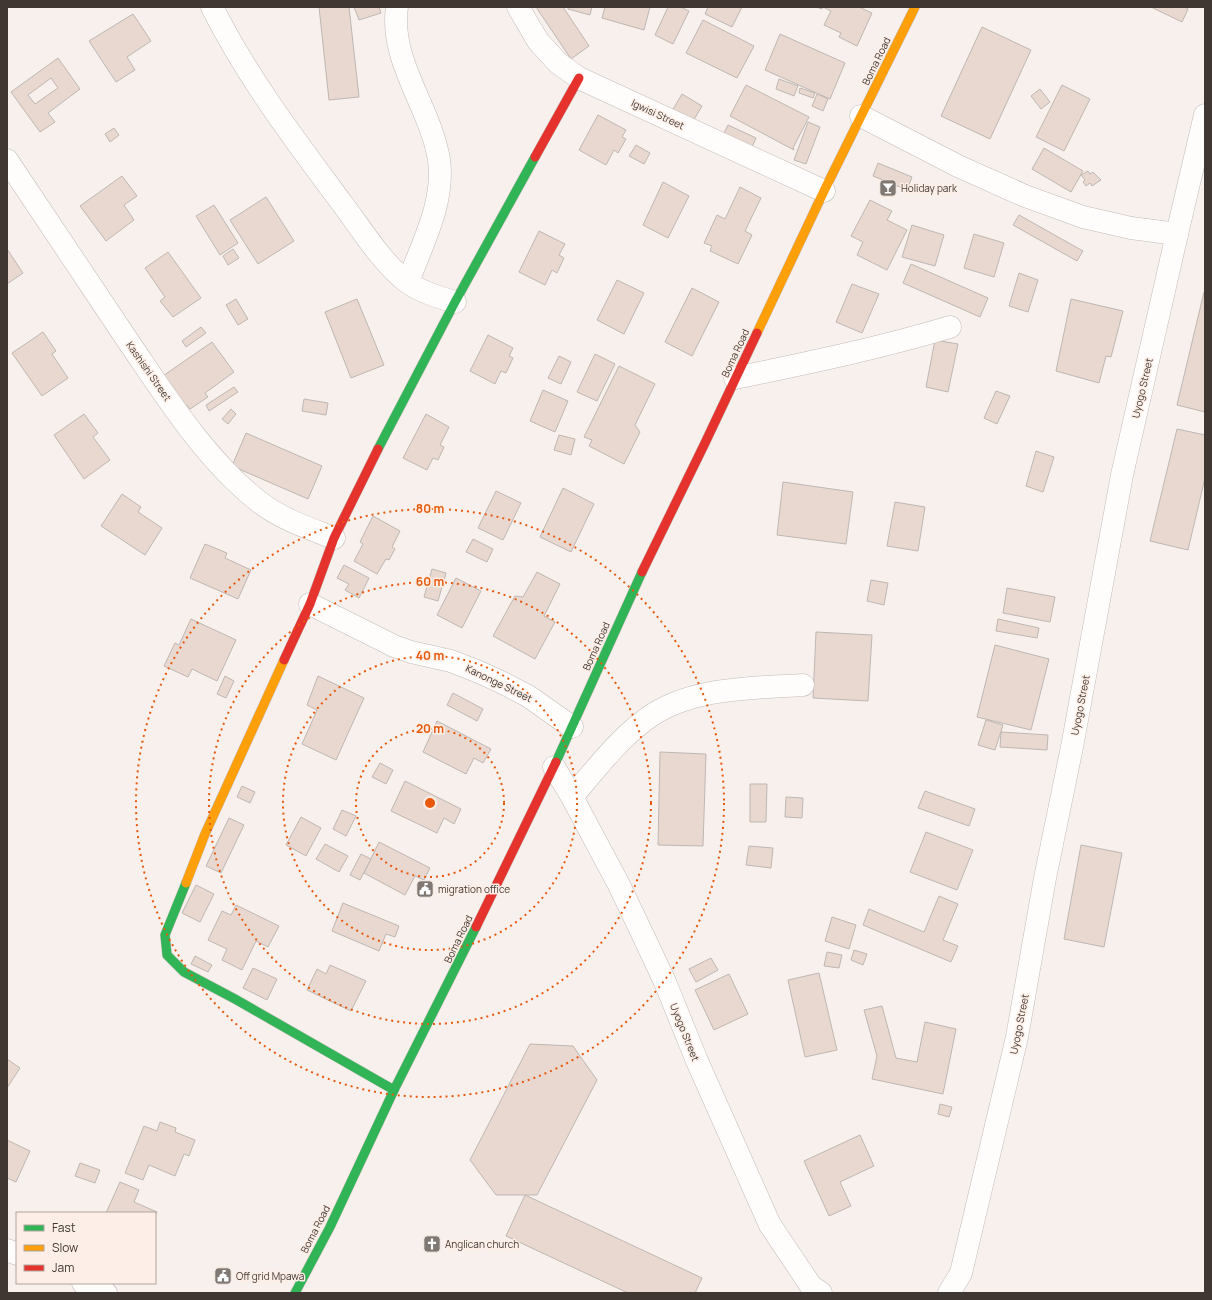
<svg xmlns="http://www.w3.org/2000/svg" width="1212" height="1300" viewBox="0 0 1212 1300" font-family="Manrope,sans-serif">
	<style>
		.building { fill: #e8d8d0; stroke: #beb7b3; fill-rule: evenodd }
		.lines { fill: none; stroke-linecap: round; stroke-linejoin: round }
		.street-casing { stroke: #c3bbb7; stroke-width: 23 }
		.fast-casing { stroke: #c3bbb7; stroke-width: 10 }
		.slow-casing { stroke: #c3bbb7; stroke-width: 10 }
		.jam-casing { stroke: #c3bbb7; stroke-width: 10 }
		.street { stroke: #fefdfc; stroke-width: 22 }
		.fast { stroke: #30b455; stroke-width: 9 }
		.slow { stroke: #ff9f0a; stroke-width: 9 }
		.jam { stroke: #e5322d; stroke-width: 9 }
		.ring { fill: none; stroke: #e8590c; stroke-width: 2; stroke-dasharray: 2 4 }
		.labels { text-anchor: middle; stroke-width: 3; stroke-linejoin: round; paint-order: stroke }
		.street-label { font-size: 10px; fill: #403732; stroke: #fdefe7 }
		.poi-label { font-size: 10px; fill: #403732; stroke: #fdefe7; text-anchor: start }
		.centre { fill: #e8590c; stroke: #fdefe7; stroke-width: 2 }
		.ring-label { font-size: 12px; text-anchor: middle; font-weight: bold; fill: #e8590c; stroke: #fdefe7; stroke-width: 3; stroke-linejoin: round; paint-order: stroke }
	</style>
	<rect width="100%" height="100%" fill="#f8f0ec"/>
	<g class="building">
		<polygon points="319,7 349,7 359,97 329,100"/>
		<polygon points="354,7 379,7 381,13 359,20"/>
		<polygon points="536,7 563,7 589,46 571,59"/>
		<polygon points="568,7 592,7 590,15 568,9"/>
		<polygon points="605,7 650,7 644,30 602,18"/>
		<polygon points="668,7 681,7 689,11 673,44 655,35"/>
		<polygon points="708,7 742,7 732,27 705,14"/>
		<polygon points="816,7 859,7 872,13 857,46 839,37 841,33 824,25 831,11 823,7 822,9"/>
		<polygon points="1151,7 1185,7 1188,9 1182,22"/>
		<polygon points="133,14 151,41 127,57 135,70 116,82 89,41"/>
		<polygon points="703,20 754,46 737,78 686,53"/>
		<polygon points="982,27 1031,50 990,139 941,116"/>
		<polygon points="780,34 845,63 830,99 765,70"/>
		<path d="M58,58l22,31 -32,24 7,9 -15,10 -29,-40zM51,78l7,10 -23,16 -7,-9z"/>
		<polygon points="779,79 798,86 794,96 776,89"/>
		<polygon points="746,85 809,117 793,148 794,150 730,116"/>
		<polygon points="1062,85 1090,99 1064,151 1036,137"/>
		<polygon points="800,88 815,93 813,98 799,93"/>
		<polygon points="1040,89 1050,102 1041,109 1031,96"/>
		<polygon points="682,94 702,106 692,123 672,111"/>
		<polygon points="817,94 828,99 823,111 812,106"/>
		<polygon points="598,115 626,130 622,137 626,139 618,153 614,150 606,165 579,150"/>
		<polygon points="808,122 820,127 806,164 794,160"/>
		<polygon points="728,125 756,138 751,149 723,135"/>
		<polygon points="114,128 119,135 110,142 105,134"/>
		<polygon points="636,145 650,153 644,164 629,156"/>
		<polygon points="1044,148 1083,171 1071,192 1032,169"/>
		<polygon points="878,163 912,177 907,190 873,176"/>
		<polygon points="1088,171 1090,174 1093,172 1101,180 1092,186 1090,183 1086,186 1083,182 1085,180 1081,175"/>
		<polygon points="122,176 137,196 124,205 134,220 106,241 80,206"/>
		<polygon points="663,182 689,196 668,238 643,225"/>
		<polygon points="740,187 761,198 745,231 752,235 738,264 710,251 712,246 704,243 717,215 725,219"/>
		<polygon points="266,197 294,241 258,264 230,220"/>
		<polygon points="870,200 892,211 887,220 907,230 887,270 857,255 863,242 851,236"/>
		<polygon points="214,205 238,243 220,255 196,216"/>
		<polygon points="1019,215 1083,251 1077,261 1013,225"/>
		<polygon points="912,225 944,235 935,266 902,257"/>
		<polygon points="539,231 565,244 559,255 564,258 557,273 552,270 545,285 519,272"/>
		<polygon points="974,234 1004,243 994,277 964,268"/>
		<polygon points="7,249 23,273 7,284"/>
		<polygon points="233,249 239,258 228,265 223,256"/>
		<polygon points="168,252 201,298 173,317 160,301 165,297 145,268"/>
		<polygon points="911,264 988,298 980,317 903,283"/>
		<polygon points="1019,273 1038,280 1028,312 1009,306"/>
		<polygon points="617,280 644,293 624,334 597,320"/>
		<polygon points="852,284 879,294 862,333 836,322"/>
		<polygon points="692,288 719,302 692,356 665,342"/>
		<polygon points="1204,292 1205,293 1205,412 1177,405"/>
		<polygon points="236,299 248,319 238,325 226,305"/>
		<polygon points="357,299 384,365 351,378 325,312"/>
		<polygon points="1071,299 1123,311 1111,357 1106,356 1099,383 1056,371"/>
		<polygon points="201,327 206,333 186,347 182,341"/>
		<polygon points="43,332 56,351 52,354 68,378 42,396 12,353"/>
		<polygon points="488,335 513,348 509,356 513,358 506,373 501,371 495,384 470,371"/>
		<polygon points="935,340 958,344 948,392 926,387"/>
		<polygon points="212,342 234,372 205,393 208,397 190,409 187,405 182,409 160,378"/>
		<polygon points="595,354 615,364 597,401 577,392"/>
		<polygon points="559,356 571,362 561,384 548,378"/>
		<polygon points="619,366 655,384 635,425 640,432 624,464 589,446 592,440 584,437"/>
		<polygon points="234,387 238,392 209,411 206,405"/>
		<polygon points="543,390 568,401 555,432 530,421"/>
		<polygon points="996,391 1010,396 997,424 984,418"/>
		<polygon points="304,399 328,403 326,415 302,411"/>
		<polygon points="231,409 236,414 228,424 222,419"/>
		<polygon points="84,414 98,433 93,437 110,460 84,479 54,435"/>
		<polygon points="426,414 449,427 440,445 444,447 438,460 433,458 427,470 403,458"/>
		<polygon points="1177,429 1205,435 1205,478 1188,550 1150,541"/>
		<polygon points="246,433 322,466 308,499 232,466"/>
		<polygon points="559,435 575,439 571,455 554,450"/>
		<polygon points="1036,451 1054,457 1043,492 1026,486"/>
		<polygon points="783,482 853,492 846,544 777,535"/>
		<polygon points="563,488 594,504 571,552 540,537"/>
		<polygon points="496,491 521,503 503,540 478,528"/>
		<polygon points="122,494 141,507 138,512 162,528 145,555 101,526"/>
		<polygon points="895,502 925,507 918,551 887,546"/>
		<polygon points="373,516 400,531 392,547 395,549 389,560 386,559 377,574 354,561 363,544 360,542"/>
		<polygon points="473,539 493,549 487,562 466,552"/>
		<polygon points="205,544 227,553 225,558 251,570 238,599 190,578"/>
		<polygon points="344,565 369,578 359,598 345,590 349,584 337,578"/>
		<polygon points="432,569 446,573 438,601 424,597"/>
		<polygon points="537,572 560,584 544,616 555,622 535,659 493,636 515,596 523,597"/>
		<polygon points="456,578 481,591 462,628 437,615"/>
		<polygon points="871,580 888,583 884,605 867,601"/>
		<polygon points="1007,588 1055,597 1050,622 1003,613"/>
		<polygon points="191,619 236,640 217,681 192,669 188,677 164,666 175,643 179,645"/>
		<polygon points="998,619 1039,628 1037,638 996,631"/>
		<polygon points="816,632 872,635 868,701 813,698"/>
		<polygon points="995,645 1049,659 1031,730 977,717"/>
		<polygon points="225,676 234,681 226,698 217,694"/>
		<polygon points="318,676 364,698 336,760 302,744 317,710 307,705"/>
		<polygon points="453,693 483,709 477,721 447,705"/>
		<polygon points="986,720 1003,725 995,750 978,745"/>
		<polygon points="437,721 491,749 483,763 474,758 466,774 423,752"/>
		<polygon points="1001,732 1048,735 1047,750 1000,747"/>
		<polygon points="660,752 706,754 703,846 658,845"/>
		<polygon points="380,763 393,770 386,784 372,777"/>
		<polygon points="405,781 461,809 454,824 444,818 437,833 391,811"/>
		<polygon points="750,784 767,784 766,822 750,822"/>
		<polygon points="242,786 255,792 250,803 237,797"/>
		<polygon points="925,791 975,809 969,826 918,808"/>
		<polygon points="786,797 803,798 802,818 785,817"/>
		<polygon points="342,810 356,816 346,836 333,829"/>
		<polygon points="301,817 321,828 306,856 286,845"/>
		<polygon points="229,818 244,825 221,873 206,866"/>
		<polygon points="926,832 973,850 957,890 910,872"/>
		<polygon points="379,842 430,868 424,880 415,876 405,895 364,873"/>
		<polygon points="325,844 348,856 339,872 316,859"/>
		<polygon points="1081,845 1122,853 1104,947 1064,939"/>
		<polygon points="749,846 773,848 771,868 746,865"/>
		<polygon points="361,854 371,859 360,880 350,875"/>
		<polygon points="196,885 214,894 200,922 182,913"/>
		<polygon points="939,896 958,904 943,940 958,946 951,962 863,925 869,909 924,932"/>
		<polygon points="343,903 399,926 395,937 386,934 379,951 332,931"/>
		<polygon points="236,905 279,926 268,947 256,941 242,970 222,960 227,949 208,940 222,911 231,915"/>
		<polygon points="832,917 856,925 849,949 825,941"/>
		<polygon points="854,950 867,954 863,965 851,960"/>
		<polygon points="827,952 842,955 839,968 824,966"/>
		<polygon points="195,956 212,965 208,972 191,964"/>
		<polygon points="711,958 718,970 696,982 689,969"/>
		<polygon points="330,965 366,981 351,1011 307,990 317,969 326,974"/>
		<polygon points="253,968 277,979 267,1000 243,988"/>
		<polygon points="819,973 837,1050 805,1057 788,980"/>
		<polygon points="729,974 748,1014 714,1030 695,990"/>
		<polygon points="882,1006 896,1058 917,1062 925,1022 956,1029 943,1094 872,1079 877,1056 864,1010"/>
		<polygon points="530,1044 573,1046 597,1080 537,1195 496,1195 470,1160"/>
		<polygon points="7,1059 20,1068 7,1088"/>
		<polygon points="940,1104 952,1107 949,1117 938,1114"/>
		<polygon points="160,1122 176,1128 175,1132 195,1140 189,1156 184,1154 175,1176 149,1165 143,1180 125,1173 144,1126 157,1131"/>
		<polygon points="860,1135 874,1166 840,1182 851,1206 829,1216 804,1161"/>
		<polygon points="7,1140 30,1151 16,1182 7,1178"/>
		<polygon points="80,1163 100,1170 95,1183 75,1176"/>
		<polygon points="120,1182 139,1190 134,1202 157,1212 155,1216 155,1213 106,1213"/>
		<polygon points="525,1195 702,1278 695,1293 628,1293 506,1236"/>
	</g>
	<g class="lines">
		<defs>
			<g id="street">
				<path d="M212,7c35,70 83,133 129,195 20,26 40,60 66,80 14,10 31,15 48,20"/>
				<path d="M397,7c-8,54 34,101 42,153 6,42 -17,84 -31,122"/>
				<polyline points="518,7 538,41 558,63 579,78 824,191"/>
				<polyline points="861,116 958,166 1025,196 1083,217 1131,228 1177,234"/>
				<path d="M7,160c41,61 82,122 123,184 37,54 76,116 128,157 21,17 50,27 76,37"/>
				<path d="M735,378c73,-15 145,-30 215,-51"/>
				<polyline points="310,604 394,646 411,652 451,661 479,672 501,682 528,696 572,727"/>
				<polyline points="554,767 572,797 618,883 641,931 665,982 697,1061 770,1225 811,1286 821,1293"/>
				<path d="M572,797c23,-27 45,-56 73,-77 43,-33 107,-32 158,-35"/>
				<polyline points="7,1250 17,1254"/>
				<polyline points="83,1283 106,1293"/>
				<polyline points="949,1293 961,1273 1017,1037 1045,878 1072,747 1122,475 1177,234 1205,115"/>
			</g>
			<g id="fast">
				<polyline points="378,449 455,302 535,157"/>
				<polyline points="556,762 642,572"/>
				<polyline points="186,883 165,935 167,955 184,972 235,999 394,1090"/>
				<polyline points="295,1293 330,1227 394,1090 476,927"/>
			</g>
			<g id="slow">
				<polyline points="757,333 824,191 915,7"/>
				<polyline points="186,883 205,834 284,660"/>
			</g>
			<g id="jam">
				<polyline points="535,157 579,78"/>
				<polyline points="642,572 705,443 757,333"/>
				<polyline points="284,660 310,604 334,538 378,449"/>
				<polyline points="476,927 556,762"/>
			</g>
		</defs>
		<use href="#street" class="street-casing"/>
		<use href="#fast" class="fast-casing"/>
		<use href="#slow" class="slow-casing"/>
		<use href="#jam" class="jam-casing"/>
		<use href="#street" class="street"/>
		<use href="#fast" class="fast"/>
		<use href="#slow" class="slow"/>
		<use href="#jam" class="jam"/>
	</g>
	<g class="ring">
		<circle cx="430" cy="803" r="74"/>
		<circle cx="430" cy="803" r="147"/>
		<circle cx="430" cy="803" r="221"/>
		<circle cx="430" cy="803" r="294"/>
	</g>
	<defs>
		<symbol id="bar-square" viewBox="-11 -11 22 22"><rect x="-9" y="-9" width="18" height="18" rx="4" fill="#807873" stroke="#fdefe7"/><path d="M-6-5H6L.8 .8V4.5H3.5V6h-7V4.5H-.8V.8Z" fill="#fff"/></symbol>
		<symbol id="civic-square" viewBox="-11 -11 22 22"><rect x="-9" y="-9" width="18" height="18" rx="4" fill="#807873" stroke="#fdefe7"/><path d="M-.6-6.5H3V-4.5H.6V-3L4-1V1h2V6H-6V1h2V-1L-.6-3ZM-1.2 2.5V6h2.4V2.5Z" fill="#fff"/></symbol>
		<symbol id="church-square" viewBox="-11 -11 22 22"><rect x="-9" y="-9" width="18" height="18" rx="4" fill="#807873" stroke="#fdefe7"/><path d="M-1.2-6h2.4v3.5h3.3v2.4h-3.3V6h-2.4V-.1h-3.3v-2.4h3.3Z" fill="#fff"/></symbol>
	</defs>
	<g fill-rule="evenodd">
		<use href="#bar-square" x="878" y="178" width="20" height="20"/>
		<use href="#civic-square" x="415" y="879" width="20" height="20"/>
		<use href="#church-square" x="422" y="1234" width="20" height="20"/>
		<use href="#civic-square" x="213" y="1266" width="20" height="20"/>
	</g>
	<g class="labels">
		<g class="street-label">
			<text transform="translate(876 61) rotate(-64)" y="4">Boma Road</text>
			<text transform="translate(658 114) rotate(25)" y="4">Igwisi Street</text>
			<text transform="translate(735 353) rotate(-65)" y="4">Boma Road</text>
			<text transform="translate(149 371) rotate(55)" y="4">Kashishi Street</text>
			<text transform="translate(1142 388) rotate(-77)" y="4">Uyogo Street</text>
			<text transform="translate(596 646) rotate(-66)" y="4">Boma Road</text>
			<text transform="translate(499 683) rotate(26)" y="4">Kanonge Street</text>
			<text transform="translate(1080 705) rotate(-79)" y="4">Uyogo Street</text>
			<text transform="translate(458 939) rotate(-64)" y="4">Boma Road</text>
			<text transform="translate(1019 1024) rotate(-79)" y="4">Uyogo Street</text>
			<text transform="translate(685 1032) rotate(68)" y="4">Uyogo Street</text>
			<text transform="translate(315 1229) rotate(-63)" y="4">Boma Road</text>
		</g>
		<g class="poi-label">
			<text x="901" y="192">Holiday park</text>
			<text x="438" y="893">migration office</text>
			<text x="445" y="1248">Anglican church</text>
			<text x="236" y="1280">Off grid Mpawa</text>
		</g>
	</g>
	<circle cx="430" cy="803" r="6" class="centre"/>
	<g class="ring-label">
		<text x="430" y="513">80 m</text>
		<text x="430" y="586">60 m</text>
		<text x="430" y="660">40 m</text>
		<text x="430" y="733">20 m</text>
	</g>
	<rect width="1212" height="1300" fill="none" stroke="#403732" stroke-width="16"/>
	<rect x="16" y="1212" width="140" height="72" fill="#fdefe7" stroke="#b1a59f"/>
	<rect x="24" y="1225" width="20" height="6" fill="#30b455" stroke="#b1a59f"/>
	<text x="52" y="1232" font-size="12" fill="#403732">Fast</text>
	<rect x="24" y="1245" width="20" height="6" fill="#ff9f0a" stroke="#b1a59f"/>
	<text x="52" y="1252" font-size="12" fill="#403732">Slow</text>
	<rect x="24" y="1265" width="20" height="6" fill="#e5322d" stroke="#b1a59f"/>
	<text x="52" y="1272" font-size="12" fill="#403732">Jam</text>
</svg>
